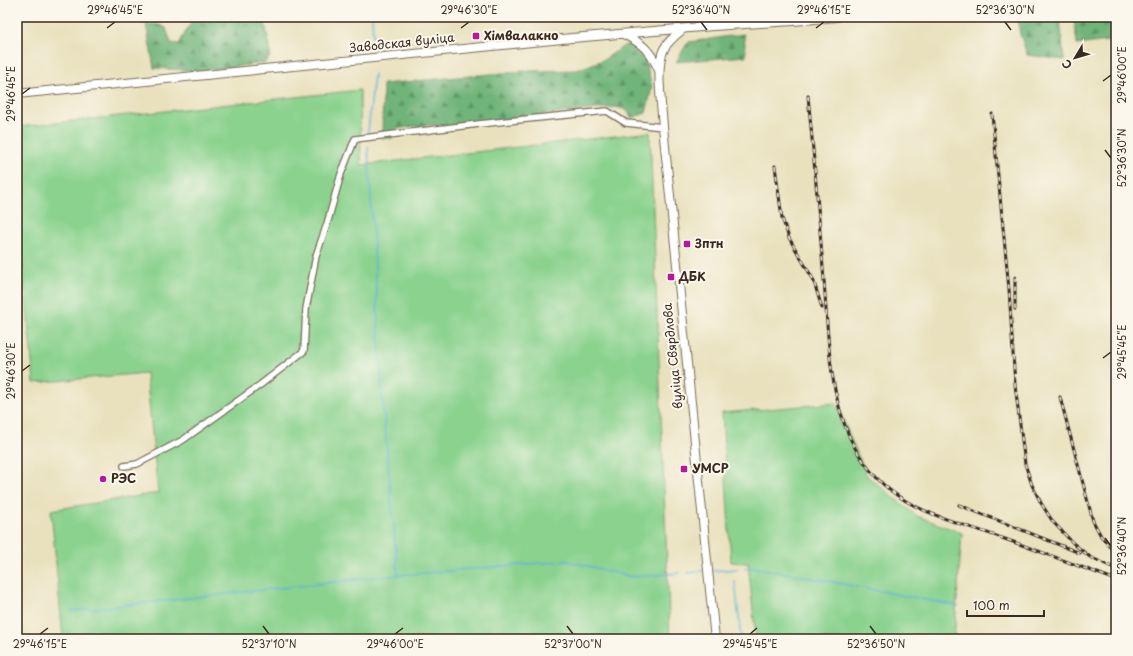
<svg xmlns="http://www.w3.org/2000/svg" width="1133" height="656" viewBox="0 0 1133 656" font-family="'Playpen Sans',sans-serif">
	<style>
		.forest { fill: url(#forest-firs); stroke: #556f4c }
		.garden { fill: #8ad28e; stroke: #627e56 }
		.lines { fill: none; stroke-linecap: round; stroke-linejoin: round }
		.stream { stroke: #5dafd8; stroke-width: 1.5 }
		.street-casing { stroke: #786a56; stroke-width: 8 }
		.secondary-casing { stroke: #786a56; stroke-width: 10 }
		.street { stroke: #fff; stroke-width: 5.5 }
		.secondary { stroke: #fff; stroke-width: 8 }
		.rail-casing { stroke: #3b2a1e; stroke-width: 3 }
		.rail { stroke: #fbf7ec; stroke-width: 1.5; stroke-dasharray: 4.5; stroke-linecap: butt }
		.ticks { fill: none; stroke: #3b2a1e; stroke-width: 1.5 }
		.poi-dot { fill: #b5179e; stroke: #fbf7ec; stroke-width: 1.5 }
		.labels { text-anchor: middle; stroke-width: 4; stroke-linejoin: round; paint-order: stroke }
		.poi-label { font-size: 12px; font-weight: bold; fill: #3b2a1e; stroke: #fbf7ec; text-anchor: start }
		.street-label { font-size: 12px; fill: #3b2a1e; stroke: #fbf7ec }
		.neatline { fill: none; stroke: #3b2a1e; stroke-width: 1.5 }
		.ticks-label { font-size: 10px; text-anchor: middle; fill: #3b2a1e }
	</style>
	<defs>
		<pattern id="forest-firs" width="22" height="20" patternUnits="userSpaceOnUse"><rect width="22" height="20" fill="#6fb479"/><path d="M5 1l3.5 6h-7zM16 11l3.5 6h-7z" fill="#5c9363"/></pattern>
	</defs>
	<rect width="100%" height="100%" fill="#fbf7ec"/>
	<filter id="ink" filterUnits="userSpaceOnUse"><feTurbulence type="fractalNoise" baseFrequency=".025" numOctaves="2"/><feDisplacementMap in="SourceGraphic" scale="8" xChannelSelector="R" yChannelSelector="G"/><feConvolveMatrix kernelMatrix="1 2 1 2 8 2 1 2 1" color-interpolation-filters="sRGB"/></filter>
	<filter id="wash" filterUnits="userSpaceOnUse"><feTurbulence type="fractalNoise" baseFrequency=".012" numOctaves="4" result="noise"/><feDisplacementMap in="SourceGraphic" scale="16" xChannelSelector="R" yChannelSelector="G"/><feGaussianBlur stdDeviation="0.9" result="paint"/><feColorMatrix in="noise" values="0 0 0 0 0 0 0 0 0 0 0 0 0 0 0 0 0 1.4 0 .05"/><feComposite in="paint" operator="in"/></filter>
	<g filter="url(#wash)">
		<rect width="100%" height="100%" fill="#e9e1be"/>
		<g class="forest">
			<path d="M194,17h70c1,8 8,33 6,39 -1,3 -4,5 -6,7l-64,8 -46,-3 -8,-44 13,1 7,3 5,15 8,1z"/>
			<polygon points="1018,17 1060,17 1064,60 1027,55 1020,34"/>
			<polygon points="1074,17 1116,17 1116,40 1077,45"/>
			<polygon points="744,34 746,56 676,62 686,45 689,42"/>
			<path d="M627,44l18,14 7,29 -6,26 -15,5 -4,-8 -11,-3 -122,13 -40,8c-15,-7 -43,-1 -59,1l-2,9h-11l1,-54 140,-13 54,-1 28,-11z"/>
		</g>
		<g class="garden">
			<polygon points="360,90 361,165 650,132 670,639 63,639 51,510 158,493 146,373 34,383 17,206 17,127"/>
			<polygon points="836,403 867,476 917,516 962,533 954,639 756,639 748,563 731,562 722,413"/>
		</g>
		<g class="lines">
			<g class="stream">
				<polyline points="372,18 374,54"/>
				<polyline points="368,132 374,74"/>
				<polyline points="368,147 383,406 398,575"/>
				<polyline points="745,568 759,568 958,606"/>
				<polyline points="712,571 738,569"/>
				<polyline points="688,573 703,571"/>
				<polyline points="735,581 741,639"/>
				<polyline points="71,611 398,575 567,561 588,566 632,577 680,573"/>
			</g>
		</g>
	</g>
	<g filter="url(#ink)">
		<g class="lines">
			<defs>
				<polyline id="street" points="124,466 137,464 183,440 260,385 304,351 306,309 316,256 327,224 341,174 355,139 479,124 607,111 626,123 663,127"/>
				<g id="secondary">
					<path d="M683,29c-7,6 -15,12 -19,20 -9,16 -2,59 -1,78l52,512"/>
					<path d="M623,34c19,9 27,16 36,36"/>
					<polyline points="17,94 572,38 713,26 793,21 837,17"/>
				</g>
			</defs>
			<use href="#street" class="street-casing"/>
			<use href="#secondary" class="secondary-casing"/>
			<use href="#street" class="street"/>
			<use href="#secondary" class="secondary"/>
			<defs>
				<g id="rail">
					<path d="M808,96c6,61 11,122 16,184 4,52 4,109 26,158 10,22 28,45 48,58 31,21 69,29 104,42 38,13 76,28 114,42"/>
					<polyline points="992,114 1009,289 1015,385 1025,464 1032,485 1041,503 1053,522 1074,544 1090,557 1116,569"/>
					<polyline points="775,166 782,218 789,238 813,279 822,308"/>
					<polyline points="1015,309 1015,277"/>
					<polyline points="1060,397 1093,521 1101,536 1116,554"/>
					<polyline points="959,505 1080,553"/>
				</g>
			</defs>
			<use href="#rail" class="rail-casing"/>
			<use href="#rail" class="rail"/>
		</g>
	</g>
	<path class="ticks" d="M701,22l6,8M1005,22l6,8M107,28l8,-6M461,28l8,-6M816,28l8,-6M1103,81l8,-6M22,94l8,-6M1105,150l6,8M1103,358l8,-6M22,371l8,-6M1105,538l6,8M263,626l6,8M567,626l6,8M870,626l6,8M40,634l8,-6M395,634l8,-6M750,634l7,-6"/>
	<g class="poi-dot">
		<rect x="472" y="32" width="8" height="8" rx="2"/>
		<rect x="683" y="240" width="8" height="8" rx="2"/>
		<rect x="667" y="273" width="8" height="8" rx="2"/>
		<rect x="680" y="465" width="8" height="8" rx="2"/>
		<circle cx="103" cy="479" r="4"/>
	</g>
	<g class="labels">
		<g class="poi-label">
			<text x="484" y="40">Хімвалакно</text>
			<text x="695" y="248">Зптн</text>
			<text x="679" y="281">ДБК</text>
			<text x="692" y="473">УМСР</text>
			<text x="111" y="483">РЭС</text>
		</g>
		<g class="street-label">
			<text transform="translate(402 43) rotate(-6)" y="4">Заводская вуліца</text>
			<text transform="translate(673 356) rotate(-96)" y="4">вуліца Свярдлова</text>
		</g>
	</g>
	<rect width="1133" height="656" fill="none" stroke="#fbf7ec" stroke-width="44"/>
	<g transform="translate(1075 58) rotate(232)" stroke="#fbf7ec" stroke-width="3" paint-order="stroke">
	<path d="M0-3L7 15L0 10L-7 15Z" fill="#3b2a1e"/>
	<text y="-6" font-size="11" font-weight="bold" text-anchor="middle" fill="#3b2a1e">С</text>
	</g>
	<path d="M967 610v6h77v-6" fill="none" stroke="#3b2a1e" stroke-width="2"/>
	<text x="973" y="610" font-size="12" fill="#3b2a1e" stroke="#fbf7ec" stroke-width="3" paint-order="stroke">100 m</text>
	<rect x="22" y="22" width="1089" height="612" class="neatline"/>
	<g class="ticks-label">
		<text x="115" y="14">29°46'45"E</text>
		<text x="469" y="14">29°46'30"E</text>
		<text x="701" y="14">52°36'40"N</text>
		<text x="824" y="14">29°46'15"E</text>
		<text x="1005" y="14">52°36'30"N</text>
		<text transform="translate(1122 75) rotate(-90)" y="4">29°46'00"E</text>
		<text transform="translate(11 94) rotate(-90)" y="4">29°46'45"E</text>
		<text transform="translate(1122 158) rotate(-90)" y="4">52°36'30"N</text>
		<text transform="translate(1122 352) rotate(-90)" y="4">29°45'45"E</text>
		<text transform="translate(11 371) rotate(-90)" y="4">29°46'30"E</text>
		<text transform="translate(1122 546) rotate(-90)" y="4">52°36'40"N</text>
		<text x="40" y="648">29°46'15"E</text>
		<text x="269" y="648">52°37'10"N</text>
		<text x="395" y="648">29°46'00"E</text>
		<text x="573" y="648">52°37'00"N</text>
		<text x="750" y="648">29°45'45"E</text>
		<text x="876" y="648">52°36'50"N</text>
	</g>
</svg>
